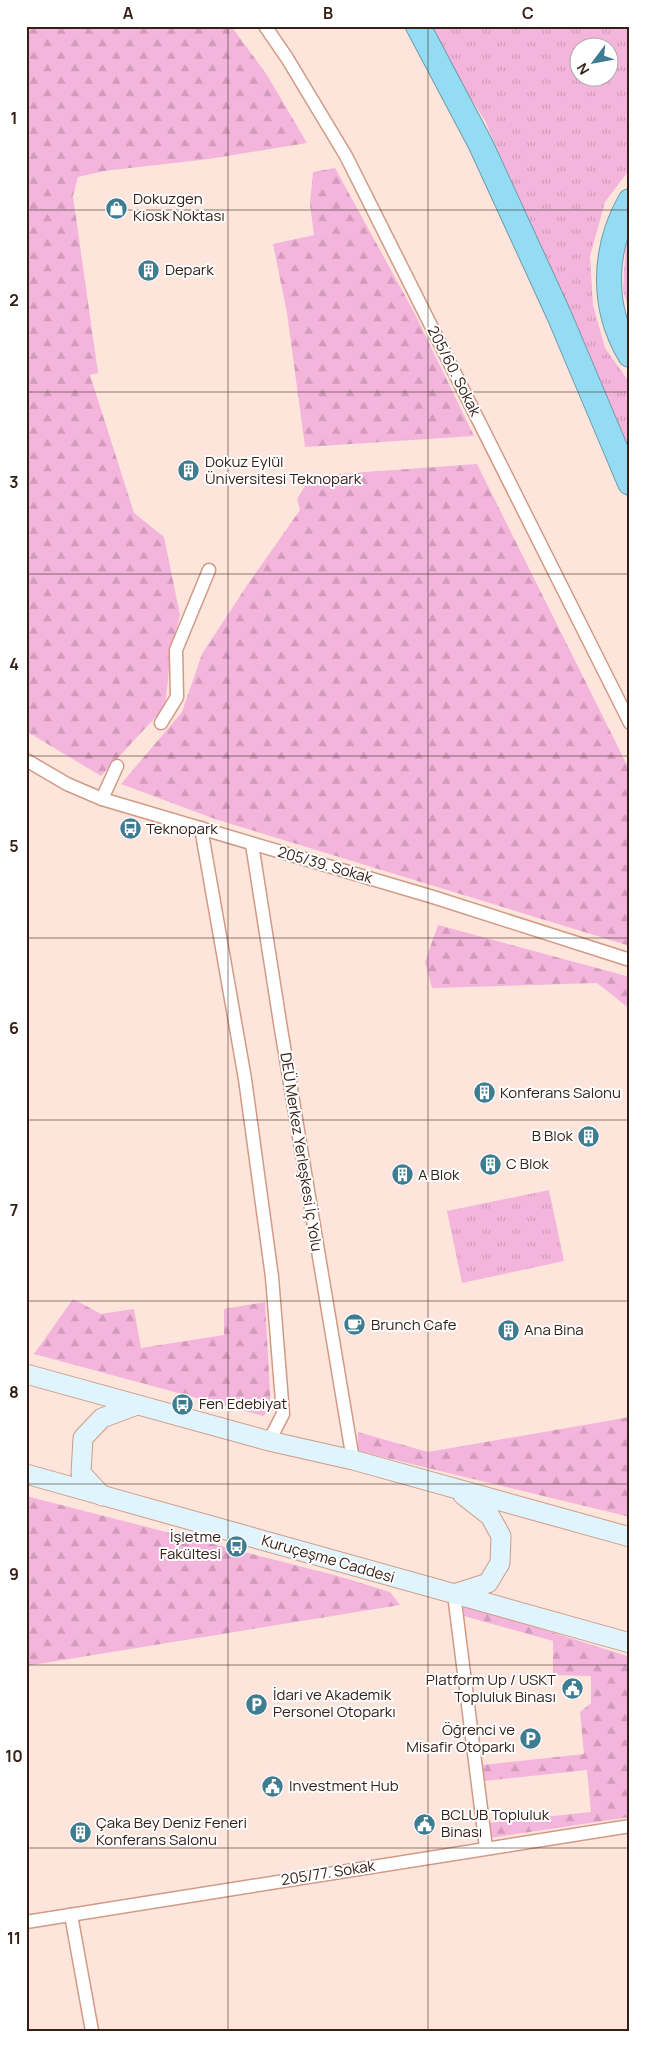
<svg xmlns="http://www.w3.org/2000/svg" width="656" height="2057" viewBox="0 0 656 2057" font-family="Manrope,sans-serif">
	<style>
		.grass { fill: url(#grass-tufts); fill-rule: evenodd }
		.forest { fill: url(#forest-firs) }
		.lines { fill: none; stroke-linecap: round; stroke-linejoin: round }
		.street-casing { stroke: #d19a85; stroke-width: 15 }
		.secondary-casing { stroke: #d19a85; stroke-width: 21 }
		.highway-casing { stroke: #739aa7; stroke-width: 26 }
		.street { stroke: #fff; stroke-width: 12 }
		.secondary { stroke: #dff4fc; stroke-width: 19 }
		.highway { stroke: #94dcf4; stroke-width: 24 }
		.grid { fill: none; stroke: #352018; stroke-width: 1; stroke-opacity: 0.55 }
		.labels { text-anchor: middle; stroke-width: 4; stroke-linejoin: round; paint-order: stroke }
		.poi-label { font-size: 15px; fill: #352018; stroke: #fff; text-anchor: start }
		.street-label { font-size: 15px; fill: #352018; stroke: #fff }
		.neatline { fill: none; stroke: #352018; stroke-width: 2 }
		.grid-label { font-size: 16px; text-anchor: middle; font-weight: bold; fill: #352018 }
	</style>
	<defs>
		<pattern id="grass-tufts" width="24" height="20" patternUnits="userSpaceOnUse" patternTransform="scale(1.25)"><rect width="24" height="20" fill="#f4b5dc"/><path d="M3 7l-1-3M5 7V3M7 7l1-3M15 17l-1-3M17 17v-4M19 17l1-3" fill="none" stroke="#d29bbc"/></pattern>
		<pattern id="forest-firs" width="22" height="20" patternUnits="userSpaceOnUse" patternTransform="scale(1.25)"><rect width="22" height="20" fill="#f4b5dc"/><path d="M5 1l3.5 6h-7zM16 11l3.5 6h-7z" fill="#d29bbc"/></pattern>
	</defs>
	<rect width="100%" height="100%" fill="#fde5dc"/>
	<g class="grass">
		<path d="M426,26h204v143l-25,33 -15,54 3,49 12,43 25,35v76l-84,-201 -61,-137zM578,48h30v30h-30z"/>
		<polygon points="630,232 630,314 623,290 626,240"/>
		<polygon points="549,1190 564,1261 462,1283 447,1211"/>
	</g>
	<g class="forest">
		<polygon points="26,26 231,26 267,75 307,143 209,159 104,171 78,177 73,196 98,373 90,375 134,513 164,537 180,615 171,651 165,707 101,776 26,731"/>
		<polygon points="335,168 415,314 474,436 305,447 287,313 273,244 314,235 310,204 313,172"/>
		<polygon points="477,464 630,771 630,946 215,819 121,784 182,712 202,654 248,584 300,510 297,499 311,476"/>
		<polygon points="438,925 630,977 630,1009 597,983 432,988 425,962"/>
		<polygon points="73,1299 101,1314 134,1309 141,1348 224,1335 224,1309 265,1302 271,1409 263,1416 34,1354"/>
		<polygon points="630,1417 630,1517 358,1451 358,1432 428,1452"/>
		<polygon points="26,1496 338,1576 390,1592 400,1605 26,1666"/>
		<polygon points="463,1604 630,1657 630,1817 490,1838 488,1823 591,1812 587,1770 484,1781 482,1765 584,1754 580,1712 591,1703 591,1676 553,1675 553,1641 464,1616"/>
	</g>
	<g class="lines">
		<defs>
			<g id="street">
				<polyline points="265,26 287,58 346,156 630,723"/>
				<polyline points="161,723 177,697 176,650 209,570"/>
				<polyline points="26,760 67,784 102,799 433,897 630,960"/>
				<polyline points="102,799 117,766"/>
				<polyline points="201,828 245,1079 272,1277 283,1414 269,1441"/>
				<polyline points="252,844 281,1029 353,1460"/>
				<polyline points="454,1594 486,1848"/>
				<polyline points="71,1915 92,2031"/>
				<polyline points="26,1922 630,1826"/>
			</g>
			<g id="secondary">
				<polyline points="26,1374 269,1441 353,1460 630,1537"/>
				<polyline points="26,1474 630,1643"/>
				<polyline points="102,1496 81,1473 83,1438 102,1418 137,1405"/>
				<polyline points="454,1594 488,1583 500,1563 501,1536 490,1516 463,1495"/>
			</g>
			<g id="highway">
				<polyline points="418,26 481,145 559,315 630,483"/>
				<path d="M630,201c-27,48 -29,106 0,154"/>
			</g>
		</defs>
		<use href="#street" class="street-casing"/>
		<use href="#secondary" class="secondary-casing"/>
		<use href="#highway" class="highway-casing"/>
		<use href="#street" class="street"/>
		<use href="#secondary" class="secondary"/>
		<use href="#highway" class="highway"/>
	</g>
	<path class="grid" d="M228,26v2005M428,26v2005M26,210h604M26,392h604M26,574h604M26,756h604M26,938h604M26,1120h604M26,1301h604M26,1484h604M26,1665h604M26,1848h604"/>
	<defs>
		<symbol id="shop-disc" viewBox="-11 -11 22 22"><circle r="9.5" fill="#3d7c91" stroke="#fff"/><path d="M-5-2.5h2.3a2.7 3.5 0 0 1 5.4 0H5L5.5 6h-11ZM-1.5-2.5h3a1.5 2.3 0 0 0-3 0Z" fill="#fff"/></symbol>
		<symbol id="building-disc" viewBox="-11 -11 22 22"><circle r="9.5" fill="#3d7c91" stroke="#fff"/><path d="M-4-6H4V6H1V3H-1V6H-4ZM-2.5-4.3h1.7v1.8h-1.7ZM.8-4.3h1.7v1.8H.8ZM-2.5-1h1.7V.8h-1.7ZM.8-1h1.7V.8H.8Z" fill="#fff"/></symbol>
		<symbol id="bus-disc" viewBox="-11 -11 22 22"><circle r="9.5" fill="#3d7c91" stroke="#fff"/><path d="M-5-6H5V4H4V6H2V4H-2V6H-4V4H-5ZM-3.5-4V0h7V-4ZM-3.5 1.2v1.5H-2V1.2ZM2 1.2v1.5H3.5V1.2Z" fill="#fff"/></symbol>
		<symbol id="cafe-disc" viewBox="-11 -11 22 22"><circle r="9.5" fill="#3d7c91" stroke="#fff"/><path d="M-5.5-4.5H6V0H3Q3 3.5 0 3.5H-2.5Q-5.5 3.5-5.5 0ZM3-3.2v2h1.7v-2ZM-6 4.5H4V6H-6Z" fill="#fff"/></symbol>
		<symbol id="civic-disc" viewBox="-11 -11 22 22"><circle r="9.5" fill="#3d7c91" stroke="#fff"/><path d="M-.6-6.5H3V-4.5H.6V-3L4-1V1h2V6H-6V1h2V-1L-.6-3ZM-1.2 2.5V6h2.4V2.5Z" fill="#fff"/></symbol>
		<symbol id="parking-disc" viewBox="-11 -11 22 22"><circle r="9.5" fill="#3d7c91" stroke="#fff"/><path d="M-3.5-5.5H1a3.5 3.5 0 0 1 0 7H-1V5.5H-3.5ZM-1-3.4V-.6H.8a1.4 1.4 0 0 0 0-2.8Z" fill="#fff"/></symbol>
	</defs>
	<g fill-rule="evenodd">
		<use href="#shop-disc" x="104" y="196" width="25" height="25"/>
		<use href="#building-disc" x="136" y="258" width="25" height="25"/>
		<use href="#building-disc" x="176" y="458" width="25" height="25"/>
		<use href="#bus-disc" x="118" y="816" width="25" height="25"/>
		<use href="#building-disc" x="472" y="1080" width="25" height="25"/>
		<use href="#building-disc" x="576" y="1124" width="25" height="25"/>
		<use href="#building-disc" x="478" y="1152" width="25" height="25"/>
		<use href="#building-disc" x="390" y="1162" width="25" height="25"/>
		<use href="#cafe-disc" x="342" y="1312" width="25" height="25"/>
		<use href="#building-disc" x="496" y="1318" width="25" height="25"/>
		<use href="#bus-disc" x="170" y="1392" width="25" height="25"/>
		<use href="#bus-disc" x="224" y="1534" width="25" height="25"/>
		<use href="#civic-disc" x="560" y="1676" width="25" height="25"/>
		<use href="#parking-disc" x="244" y="1692" width="25" height="25"/>
		<use href="#parking-disc" x="518" y="1726" width="25" height="25"/>
		<use href="#civic-disc" x="260" y="1774" width="25" height="25"/>
		<use href="#civic-disc" x="412" y="1812" width="25" height="25"/>
		<use href="#building-disc" x="68" y="1820" width="25" height="25"/>
	</g>
	<g class="labels">
		<g class="poi-label">
			<text x="133" y="204">Dokuzgen<tspan x="133" dy="17">Kiosk Noktası</tspan></text>
			<text x="165" y="275">Depark</text>
			<text x="205" y="467">Dokuz Eylül<tspan x="205" dy="17">Üniversitesi Teknopark</tspan></text>
			<text x="146" y="834">Teknopark</text>
			<text x="500" y="1098">Konferans Salonu</text>
			<text x="573" y="1141" text-anchor="end">B Blok</text>
			<text x="506" y="1169">C Blok</text>
			<text x="418" y="1180">A Blok</text>
			<text x="371" y="1330">Brunch Cafe</text>
			<text x="524" y="1335">Ana Bina</text>
			<text x="199" y="1409">Fen Edebiyat</text>
			<text x="221" y="1542" text-anchor="end">İşletme<tspan x="221" dy="17">Fakültesi</tspan></text>
			<text x="556" y="1685" text-anchor="end">Platform Up / USKT<tspan x="556" dy="17">Topluluk Binası</tspan></text>
			<text x="273" y="1700">İdari ve Akademik<tspan x="273" dy="17">Personel Otoparkı</tspan></text>
			<text x="515" y="1735" text-anchor="end">Öğrenci ve<tspan x="515" dy="17">Misafir Otoparkı</tspan></text>
			<text x="289" y="1791">Investment Hub</text>
			<text x="441" y="1820">BCLUB Topluluk<tspan x="441" dy="17">Binası</tspan></text>
			<text x="96" y="1828">Çaka Bey Deniz Feneri<tspan x="96" dy="17">Konferans Salonu</tspan></text>
		</g>
		<g class="street-label">
			<text transform="translate(454 371) rotate(63)" y="5">205/60. Sokak</text>
			<text transform="translate(325 865) rotate(16)" y="5">205/39. Sokak</text>
			<text transform="translate(301 1152) rotate(81)" y="5">DEÜ Merkez Yerleşkesi İç Yolu</text>
			<text transform="translate(328 1559) rotate(16)" y="5">Kuruçeşme Caddesi</text>
			<text transform="translate(328 1873) rotate(-9)" y="5">205/77. Sokak</text>
		</g>
	</g>
	<rect width="656" height="2057" fill="none" stroke="#ffffff" stroke-width="55"/>
	<g transform="translate(594 62) rotate(238)"><circle r="24" fill="#ffffff" stroke="#aea6a3"/>
	<path d="M0-4L9 19L0 12L-9 19Z" fill="#3d7c91"/>
	<text y="-8" font-size="14" font-weight="bold" text-anchor="middle" fill="#352018">N</text>
	</g>
	<rect x="28" y="28" width="600" height="2002" class="neatline"/>
	<g class="grid-label">
		<text x="128" y="19">A</text>
		<text x="328" y="19">B</text>
		<text x="528" y="19">C</text>
		<text x="14" y="124">1</text>
		<text x="14" y="306">2</text>
		<text x="14" y="488">3</text>
		<text x="14" y="670">4</text>
		<text x="14" y="852">5</text>
		<text x="14" y="1034">6</text>
		<text x="14" y="1216">7</text>
		<text x="14" y="1398">8</text>
		<text x="14" y="1580">9</text>
		<text x="14" y="1762">10</text>
		<text x="14" y="1944">11</text>
	</g>
</svg>
